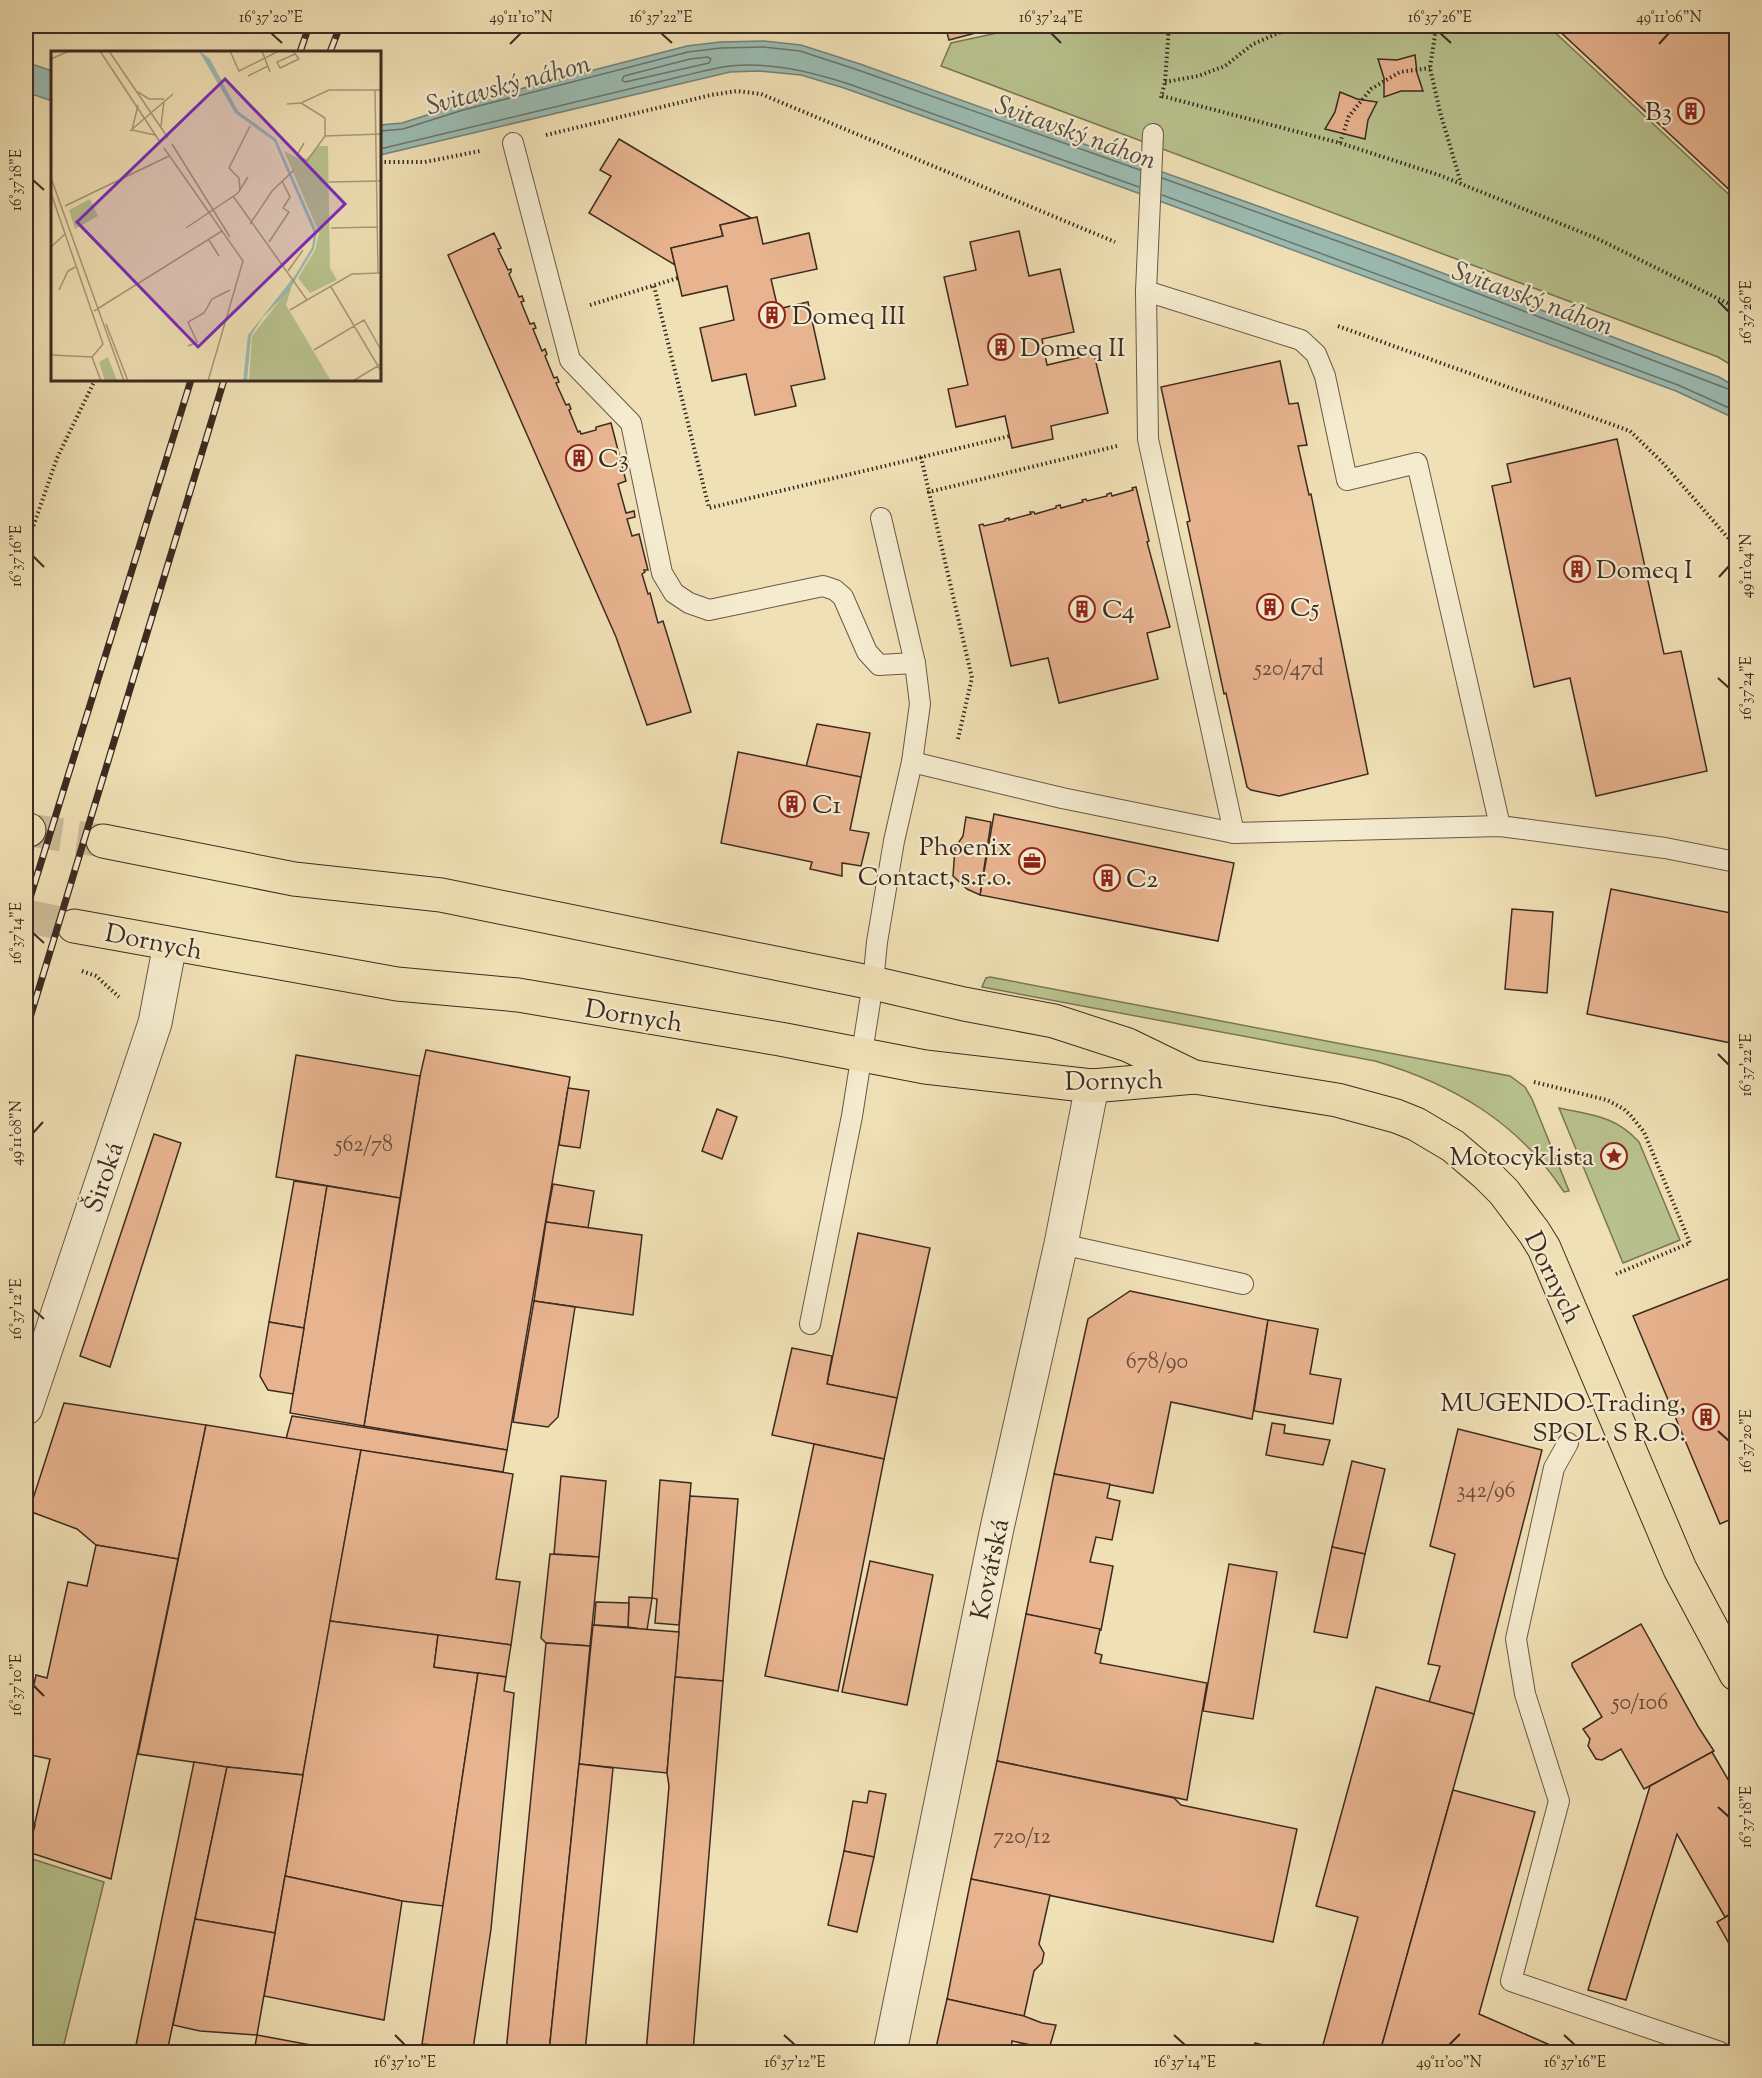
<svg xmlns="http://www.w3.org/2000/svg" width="1762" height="2078" viewBox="0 0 1762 2078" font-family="'Sorts Mill Goudy',serif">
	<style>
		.green { fill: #b8c28e; stroke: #7a7658; stroke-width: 1.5 }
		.water { fill: #9bbcb3; stroke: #758279; stroke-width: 1.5 }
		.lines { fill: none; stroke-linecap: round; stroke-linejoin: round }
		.shore { stroke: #6c746a; stroke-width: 1.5 }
		.building { fill: #e8b490; stroke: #3c2b21; stroke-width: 1.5 }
		.primary-tunnel { stroke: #ccbc97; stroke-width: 33; stroke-dasharray: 33 16; stroke-linecap: butt }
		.lane-casing { stroke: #695846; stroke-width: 22 }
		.street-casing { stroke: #695846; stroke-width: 35 }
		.primary-casing { stroke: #3c2b21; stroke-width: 35 }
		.path { stroke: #3c2b21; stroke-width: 4; stroke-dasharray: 1.5 3; stroke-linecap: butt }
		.lane { stroke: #f5ebcf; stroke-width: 20 }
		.street { stroke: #f5ebcf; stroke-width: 33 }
		.primary { stroke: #f0e0b5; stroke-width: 33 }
		.rail-casing { stroke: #3c2b21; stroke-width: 7 }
		.rail { stroke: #f5ebcf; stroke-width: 4.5; stroke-dasharray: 14; stroke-linecap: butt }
		.ticks { fill: none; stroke: #3c2b21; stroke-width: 2 }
		.labels { text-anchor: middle; stroke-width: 4.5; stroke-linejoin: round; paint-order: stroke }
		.number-label { font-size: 22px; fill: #674d3d }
		.poi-label { font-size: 26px; fill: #3c2b21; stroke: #f5ebcf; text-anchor: start }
		.street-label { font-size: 26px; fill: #3c2b21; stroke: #f5ebcf }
		.water-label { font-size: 27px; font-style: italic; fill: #544f46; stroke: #f5ebcf }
		.inset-road { fill: none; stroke: #a8987a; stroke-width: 1.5 }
		.view { fill: #7b2cbf; fill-opacity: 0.15; stroke: #7b2cbf; stroke-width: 3 }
		.inset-edge { fill: none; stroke: #3c2b21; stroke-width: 3 }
		.neatline { fill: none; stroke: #3c2b21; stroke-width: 2 }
		.ticks-label { font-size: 15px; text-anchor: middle; fill: #3c2b21 }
	</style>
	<rect width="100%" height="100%" fill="#f0e0b5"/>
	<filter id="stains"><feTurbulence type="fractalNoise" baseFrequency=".00333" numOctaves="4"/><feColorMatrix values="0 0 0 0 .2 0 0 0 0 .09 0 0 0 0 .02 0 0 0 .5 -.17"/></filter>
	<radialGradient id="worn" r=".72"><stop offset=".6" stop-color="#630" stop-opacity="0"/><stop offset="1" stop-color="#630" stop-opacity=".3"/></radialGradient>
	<g class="green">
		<polygon points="1029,26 1548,26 1736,201 1736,368 1718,357 941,66 951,43"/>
		<path d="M990,977l520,99 15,11 7,12 37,92 -5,1c-45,-69 -111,-108 -189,-131l-393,-74 4,-9z"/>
		<path d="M1559,1108c33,7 57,8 80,34l41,98 -57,23z"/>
		<polygon points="26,1857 104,1882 62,2052 26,2052"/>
	</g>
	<g class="water">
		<polygon points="764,41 801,45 860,64 1392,254 1719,377 1736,387 1736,419 1676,391 1127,189 844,88 801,75 759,71 730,72 380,155 380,125 402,123 462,104 687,46 720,42"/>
		<polygon points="26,62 52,71 52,101 26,92"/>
	</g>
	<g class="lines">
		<g class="shore">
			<polygon points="708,57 711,59 709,63 625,82 622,80 624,76 690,59"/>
			<polyline points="380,131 403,129 463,110 688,52 721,48 763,47 800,51 858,70 1140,170"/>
			<path d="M380,149l299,-72c17,-4 34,-9 51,-11 41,-4 77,5 116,17l293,104"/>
			<polyline points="1162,178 1390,260 1736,392"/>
			<polyline points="1162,195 1678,385 1736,411"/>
		</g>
	</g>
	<g class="building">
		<polygon points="945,26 1002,26 949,40"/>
		<polygon points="1554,26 1736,26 1736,196"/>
		<polygon points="1415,55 1417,73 1423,91 1401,91 1384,97 1384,78 1378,59 1397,60"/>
		<polygon points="1340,92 1357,99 1377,102 1368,120 1365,139 1325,129 1335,112"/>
		<polygon points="619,139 751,218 720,225 723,236 671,248 675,265 589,213 611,176 600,170"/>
		<polygon points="757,217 763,244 809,233 817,269 771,279 778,309 808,302 825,379 791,386 796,406 755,415 746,374 712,381 700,328 734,320 727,286 682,296 671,248 723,236 720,225"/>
		<polygon points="1019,231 1029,276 1060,269 1074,332 1042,339 1047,365 1094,354 1108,413 1051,426 1053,439 1012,448 1005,416 956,427 948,389 968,385 944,277 976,270 970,242"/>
		<polygon points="494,233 501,248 498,249 508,270 511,269 511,272 509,274 519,297 522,296 524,301 521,302 530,324 534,323 536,328 533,329 542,351 545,349 547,354 545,356 554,378 557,377 559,382 556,383 566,405 569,404 571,409 569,410 578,432 580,431 581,434 596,430 596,427 611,423 626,481 618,484 626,513 634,511 635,517 627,519 632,536 639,534 648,570 644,570 645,572 642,574 648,594 650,593 658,623 663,621 691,712 647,725 616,637 448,255"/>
		<polygon points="1280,361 1289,404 1298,403 1307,445 1298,446 1309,495 1311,494 1368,774 1279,796 1251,790 1247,787 1226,693 1224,694 1187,522 1190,521 1161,387"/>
		<polygon points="1617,439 1664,654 1681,651 1707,771 1596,796 1570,678 1534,687 1492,486 1511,482 1507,464"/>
		<polygon points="1136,487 1149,541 1147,542 1170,627 1147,633 1158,679 1059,703 1048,658 1011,666 979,525 983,524 984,526 1005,521 1005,519 1009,518 1009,520 1031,514 1030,512 1034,512 1035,514 1056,508 1056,506 1060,505 1061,508 1083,502 1082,500 1086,499 1087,501 1107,496 1107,494 1111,493 1112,496 1133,490 1132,488"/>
		<polygon points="817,724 870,733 861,777 806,767"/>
		<polygon points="738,752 861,777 850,830 869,833 861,866 842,863 842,876 810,869 812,862 721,843"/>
		<polygon points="994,814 1234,863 1218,941 980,895"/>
		<polygon points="966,817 991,822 980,895 967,889 953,876 955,848 963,836"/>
		<polygon points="1611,889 1736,914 1736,1044 1587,1014"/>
		<polygon points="1512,909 1553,912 1547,993 1505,989"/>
		<polygon points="426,1050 570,1077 507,1450 364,1426 420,1076"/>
		<polygon points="296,1055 420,1076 400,1198 276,1177"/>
		<polygon points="568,1088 589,1091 580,1148 559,1145"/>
		<polygon points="717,1109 737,1117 722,1159 702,1151"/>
		<polygon points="154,1134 181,1143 110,1367 80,1356"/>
		<polygon points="294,1181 327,1186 304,1328 269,1322"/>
		<polygon points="553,1184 594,1191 588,1228 546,1222"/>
		<polygon points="327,1186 400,1198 364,1426 290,1413"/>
		<polygon points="546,1222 642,1235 633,1315 534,1301"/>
		<polygon points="858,1233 930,1248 897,1398 827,1384"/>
		<polygon points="1728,1279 1736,1297 1736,1517 1720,1524 1633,1316"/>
		<polygon points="1130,1291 1268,1320 1252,1419 1171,1402 1153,1493 1054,1474 1088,1319"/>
		<polygon points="534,1301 575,1307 558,1417 548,1427 513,1422"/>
		<polygon points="1268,1320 1318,1329 1310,1374 1341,1379 1333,1424 1254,1411"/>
		<polygon points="269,1322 304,1328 293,1394 268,1390 260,1376"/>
		<polygon points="792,1348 832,1356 827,1384 897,1398 884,1459 772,1435"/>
		<polygon points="64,1403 206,1425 178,1559 96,1545 77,1529 29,1511"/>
		<polygon points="292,1416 507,1450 503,1472 286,1439"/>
		<polygon points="1272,1423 1285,1425 1284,1433 1330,1440 1323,1465 1266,1455"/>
		<polygon points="206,1425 361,1450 303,1775 227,1767 138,1754"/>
		<polygon points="1458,1429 1542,1450 1474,1714 1429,1702 1440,1666 1428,1664 1455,1554 1430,1546"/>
		<polygon points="814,1444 884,1459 838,1691 765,1676"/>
		<polygon points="361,1450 513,1474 496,1579 520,1582 511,1645 330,1621"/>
		<polygon points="1352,1461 1385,1469 1365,1554 1332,1547"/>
		<polygon points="1054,1474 1110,1484 1107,1498 1120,1501 1112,1540 1096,1537 1090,1562 1113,1566 1101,1630 1026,1614"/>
		<polygon points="561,1476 606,1481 599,1557 554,1554"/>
		<polygon points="660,1480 691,1483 679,1625 655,1623 657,1599 652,1598"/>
		<polygon points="690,1496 738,1499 723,1681 675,1677"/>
		<polygon points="96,1545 178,1559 111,1879 28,1852 50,1759 26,1754 26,1720 36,1675 47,1678 68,1582 87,1586"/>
		<polygon points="1332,1547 1365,1554 1347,1638 1314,1632"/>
		<polygon points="550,1554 599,1557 590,1646 546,1643 541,1638"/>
		<polygon points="870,1561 933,1575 907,1705 842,1692"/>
		<polygon points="1229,1564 1277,1572 1253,1719 1203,1711"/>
		<polygon points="629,1597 652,1598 647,1630 628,1627"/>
		<polygon points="596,1602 629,1603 628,1627 594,1625"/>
		<polygon points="1026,1614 1100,1629 1095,1653 1102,1655 1100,1663 1207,1683 1187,1800 997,1761"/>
		<polygon points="330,1621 438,1635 434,1667 478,1673 443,1906 402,1901 285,1876"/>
		<polygon points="1641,1624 1699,1728 1714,1751 1644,1789 1621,1749 1602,1760 1596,1759 1588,1746 1590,1739 1583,1729 1602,1717 1572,1666 1572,1663"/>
		<polygon points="593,1625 679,1632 667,1773 579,1764"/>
		<polygon points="438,1635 511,1645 506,1677 434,1667"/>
		<polygon points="546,1643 590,1646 579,1764 549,2052 506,2052"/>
		<polygon points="478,1673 506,1677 504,1691 514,1693 491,1929 473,2049 422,2044"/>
		<polygon points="675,1677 723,1681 693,2052 646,2052 669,1786 667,1773"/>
		<polygon points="1376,1687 1474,1714 1380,2052 1321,2052 1358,1917 1316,1906"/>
		<polygon points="1712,1752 1736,1793 1736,1911 1725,1917 1677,1834 1626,2000 1588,1990 1650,1786"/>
		<polygon points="997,1761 1174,1798 1181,1805 1297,1829 1273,1942 971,1879"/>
		<polygon points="194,1762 227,1767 167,2052 143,2052 135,2050"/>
		<polygon points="579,1764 613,1768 585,2052 549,2052"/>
		<polygon points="227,1767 303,1775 275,1933 195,1919"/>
		<polygon points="1453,1790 1535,1812 1479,2014 1566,2052 1380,2052"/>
		<polygon points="869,1791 886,1794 874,1857 844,1851 853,1801 867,1803"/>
		<polygon points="26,1822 35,1825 28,1852 26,1851"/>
		<polygon points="844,1851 874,1857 857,1932 828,1925"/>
		<polygon points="285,1876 402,1901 384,2020 264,1996"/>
		<polygon points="971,1879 1050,1895 1039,1944 1044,1953 1042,1963 1034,1971 1024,2016 947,1999"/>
		<polygon points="1736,1911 1736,1956 1717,1922"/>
		<polygon points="195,1919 275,1933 257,2035 200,2031 173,2025"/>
		<polygon points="947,1999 1024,2016 1042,2023 1056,2025 1049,2049 1012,2041 1011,2052 935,2052"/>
		<polygon points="257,2035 338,2050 337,2052 254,2052"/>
		<polygon points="1255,2043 1293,2052 1253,2052"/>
	</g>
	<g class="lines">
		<g class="primary-tunnel">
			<polyline points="29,830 103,841"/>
			<polyline points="26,916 74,926"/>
		</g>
		<defs>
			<g id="lane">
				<polyline points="1153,134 1146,291 1148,439 1234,833"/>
				<polyline points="513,143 570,360 631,423 662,573 674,593 689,603 709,610 823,586 835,590 843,597 867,652 879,665 915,663"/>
				<polyline points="1146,291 1301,340 1316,354 1325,376 1347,480 1417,463 1500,826"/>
				<polyline points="912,762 1062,798 1234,833 1500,826 1665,848 1736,862"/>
				<polyline points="1061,1244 1243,1284"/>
				<polyline points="810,1324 852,1116 873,983 877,942 894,841 912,762 920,704 915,663 881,518"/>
				<polyline points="1568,1443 1554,1468 1516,1639 1525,1694 1559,1801 1511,1981 1720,2052"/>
			</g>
			<g id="street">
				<polyline points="26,1408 155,1023 170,944"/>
				<polyline points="890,2052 997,1528 1061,1244 1092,1086"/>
			</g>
			<g id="primary">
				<polyline points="26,829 29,830"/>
				<polyline points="103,841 294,879 441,895 873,983 964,1004 1054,1021 1128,1045 1194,1077"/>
				<polyline points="74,926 397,984 518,995 780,1039 925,1067 1092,1086 1195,1077 1337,1100 1396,1116 1416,1124 1453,1146 1487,1175 1504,1192 1534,1232 1544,1248 1680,1569 1736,1674"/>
			</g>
		</defs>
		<use href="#lane" class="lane-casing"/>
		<use href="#street" class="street-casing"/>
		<use href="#primary" class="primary-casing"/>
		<g class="path">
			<polyline points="1439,26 1435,35 1430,68 1440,112 1461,183"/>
			<polyline points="1165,82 1198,76 1225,66 1253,44 1295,26"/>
			<polyline points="1162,96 1340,143 1439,175 1596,238 1727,303 1736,309"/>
			<polyline points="1161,98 1165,82 1169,26"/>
			<polyline points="546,135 711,95 737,91 761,94 1115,242"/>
			<polyline points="1340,143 1349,116 1371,89 1400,72 1430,68"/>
			<polyline points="380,162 425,162 480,151"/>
			<polyline points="654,286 709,508 1010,436"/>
			<polyline points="1728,302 1736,302"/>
			<polyline points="590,305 678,278"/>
			<polyline points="1338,326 1630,431 1662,462 1736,547"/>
			<polyline points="921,457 929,492"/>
			<polyline points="26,547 57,458 95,380"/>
			<polyline points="958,739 972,678 929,492 1117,446"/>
			<polyline points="82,971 96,976 119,997"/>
			<polyline points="1534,1082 1607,1100 1624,1109 1631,1116 1644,1132 1690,1243 1616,1274"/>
		</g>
		<use href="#lane" class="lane"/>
		<use href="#street" class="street"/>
		<use href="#primary" class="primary"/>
		<defs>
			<g id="rail">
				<polyline points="300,52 309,26"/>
				<polyline points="330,52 340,26"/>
				<polyline points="26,911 191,380"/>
				<polyline points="26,1031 224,380"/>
			</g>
		</defs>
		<use href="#rail" class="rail-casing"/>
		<use href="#rail" class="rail"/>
	</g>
	<path class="ticks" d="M271,33l11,10M661,33l11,10M1051,33l10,10M1440,33l11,10M510,44l11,-11M1659,44l10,-11M33,180l11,10M1718,301l11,11M33,556l11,11M1719,577l10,-11M1718,678l11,10M33,933l11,10M1718,1054l11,11M33,1133l10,-11M33,1309l11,10M1718,1431l11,10M33,1685l11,11M1718,1807l11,10M395,2035l10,10M784,2035l11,10M1174,2035l11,10M1564,2035l11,10M1449,2045l11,-11"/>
	<defs>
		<symbol id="building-ring" viewBox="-11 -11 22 22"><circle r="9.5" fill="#f5ebcf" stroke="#8f2418" stroke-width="1.5"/><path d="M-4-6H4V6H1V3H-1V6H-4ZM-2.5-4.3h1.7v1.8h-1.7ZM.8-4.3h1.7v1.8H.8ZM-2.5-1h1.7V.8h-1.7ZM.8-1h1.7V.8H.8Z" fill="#8f2418"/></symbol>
		<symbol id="office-ring" viewBox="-11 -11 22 22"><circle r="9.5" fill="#f5ebcf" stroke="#8f2418" stroke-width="1.5"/><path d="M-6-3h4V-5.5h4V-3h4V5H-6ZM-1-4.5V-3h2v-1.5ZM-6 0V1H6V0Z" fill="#8f2418"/></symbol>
		<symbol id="sight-ring" viewBox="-11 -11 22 22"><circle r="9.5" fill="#f5ebcf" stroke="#8f2418" stroke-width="1.5"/><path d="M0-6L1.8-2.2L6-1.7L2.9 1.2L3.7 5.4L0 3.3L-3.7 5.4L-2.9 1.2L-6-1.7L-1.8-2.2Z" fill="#8f2418"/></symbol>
	</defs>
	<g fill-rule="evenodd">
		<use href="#building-ring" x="1676" y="96" width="30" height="30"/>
		<use href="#building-ring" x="757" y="300" width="30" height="30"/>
		<use href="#building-ring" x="986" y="332" width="30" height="30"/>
		<use href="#building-ring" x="564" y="443" width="30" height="30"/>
		<use href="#building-ring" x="1562" y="554" width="30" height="30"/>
		<use href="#building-ring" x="1255" y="592" width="30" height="30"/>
		<use href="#building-ring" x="1067" y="594" width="30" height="30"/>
		<use href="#building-ring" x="777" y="789" width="30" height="30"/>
		<use href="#office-ring" x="1017" y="846" width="30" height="30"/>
		<use href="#building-ring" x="1092" y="863" width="30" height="30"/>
		<use href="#sight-ring" x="1599" y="1141" width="30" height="30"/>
		<use href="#building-ring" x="1691" y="1402" width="30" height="30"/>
	</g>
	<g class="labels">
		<g class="number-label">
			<text x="1289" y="675">520/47d</text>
			<text x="364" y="1151">562/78</text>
			<text x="1157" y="1368">678/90</text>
			<text x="1486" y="1497">342/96</text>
			<text x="1640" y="1709">50/106</text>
			<text x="1022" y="1843">720/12</text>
		</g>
		<g class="poi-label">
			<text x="1672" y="120" text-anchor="end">B3</text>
			<text x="792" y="324">Domeq III</text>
			<text x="1020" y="356">Domeq II</text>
			<text x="598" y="467">C3</text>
			<text x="1596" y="578">Domeq I</text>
			<text x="1290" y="616">C5</text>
			<text x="1102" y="618">C4</text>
			<text x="812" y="813">C1</text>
			<text x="1012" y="855" text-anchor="end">Phoenix<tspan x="1012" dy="30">Contact, s.r.o.</tspan></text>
			<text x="1126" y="887">C2</text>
			<text x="1594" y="1165" text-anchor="end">Motocyklista</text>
			<text x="1686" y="1411" text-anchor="end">MUGENDO-Trading,<tspan x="1686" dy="30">SPOL. S R.O.</tspan></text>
		</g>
		<g class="street-label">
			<text transform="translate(154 941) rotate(11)" y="9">Dornych</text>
			<text transform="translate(634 1015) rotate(9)" y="9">Dornych</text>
			<text transform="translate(1114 1080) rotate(-1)" y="9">Dornych</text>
			<text transform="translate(103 1177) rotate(-71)" y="9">Široká</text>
			<text transform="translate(1554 1277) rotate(64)" y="9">Dornych</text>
			<text transform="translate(989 1569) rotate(-78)" y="9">Kovářská</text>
		</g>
		<g class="water-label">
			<text transform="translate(508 84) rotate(-15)" y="9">Svitavský náhon</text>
			<text transform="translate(1076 132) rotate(20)" y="9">Svitavský náhon</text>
			<text transform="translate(1533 298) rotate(20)" y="9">Svitavský náhon</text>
		</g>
	</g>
	<g transform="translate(51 51)">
		<rect width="330" height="330" fill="#f0e0b5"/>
		<path d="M268,95h9l2,122 7,12 -27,13 -12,-15 17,-28 4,-17 -35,-82 20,10zM39,148l8,17 -23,13 -6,-19zM241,234l-6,20 45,76h-82l3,-45zM57,306l9,24h-12l-6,-19z" fill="#b8c28e"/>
		<path d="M148,0l11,8 28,52 38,28 41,93 -3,17 -26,43 -26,26 -11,18 -4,45h-4l5,-46 48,-61 16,-27 2,-14 -40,-92 -39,-28z" fill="#9bbcb3"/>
		<path class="inset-road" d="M49,0l60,91M58,0l59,87M179,0l9,20 40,-20M211,0l8,21M242,0l6,8 -19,9 -3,-6 18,-8M0,8l18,-8M197,25l20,-10M87,41l11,7h15M250,52l24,15v18M236,53l14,-1 28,-13h46M87,54l-6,25 23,5M110,75l3,-25M79,80l43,-37M253,92l-7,12 10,6 18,-25 56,-2M121,93l58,93M113,97l79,113 -35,120M0,127l73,203M278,131l52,-1M189,139l-1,-12 -10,-10 21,-42M0,142l52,151 -11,13 -41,-2M182,145l74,104 45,-26 29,-1M14,155l104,-50M199,173l22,-33 22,-21M135,177l52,-35 10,-16M280,177l46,-1M158,189l10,16M218,191l20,-30 -6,-4 7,-11 -8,-16M0,196l14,-13M237,220l15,-21M327,222l-3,-183h6M280,236l50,84M8,239l9,-19 7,-4M239,259l17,-10M43,260l128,-80M55,273l22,57M137,295l9,-4 -9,-20 16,-9 8,-14 18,-9M263,299l50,-30 17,30M41,306l9,24M302,330l28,-17"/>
		<path class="view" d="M174,28l120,125 -147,143 -121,-125z"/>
		<rect width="330" height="330" class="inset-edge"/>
	</g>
	<rect width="1762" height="2078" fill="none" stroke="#f0e0b5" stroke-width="66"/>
	<rect x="33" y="33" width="1696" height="2012" class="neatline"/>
	<g class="ticks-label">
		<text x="271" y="22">16°37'20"E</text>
		<text x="521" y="22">49°11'10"N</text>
		<text x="661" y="22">16°37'22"E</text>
		<text x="1051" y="22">16°37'24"E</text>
		<text x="1440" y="22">16°37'26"E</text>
		<text x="1669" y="22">49°11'06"N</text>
		<text transform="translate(16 180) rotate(-90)" y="5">16°37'18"E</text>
		<text transform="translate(1746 312) rotate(-90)" y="5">16°37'26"E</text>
		<text transform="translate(16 556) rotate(-90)" y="5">16°37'16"E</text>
		<text transform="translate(1746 566) rotate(-90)" y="5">49°11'04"N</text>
		<text transform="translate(1746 688) rotate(-90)" y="5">16°37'24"E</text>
		<text transform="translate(16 933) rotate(-90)" y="5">16°37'14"E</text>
		<text transform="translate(1746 1065) rotate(-90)" y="5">16°37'22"E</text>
		<text transform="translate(16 1133) rotate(-90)" y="5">49°11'08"N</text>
		<text transform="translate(16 1309) rotate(-90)" y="5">16°37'12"E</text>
		<text transform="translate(1746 1441) rotate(-90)" y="5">16°37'20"E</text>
		<text transform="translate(16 1685) rotate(-90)" y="5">16°37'10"E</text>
		<text transform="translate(1746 1817) rotate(-90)" y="5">16°37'18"E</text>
		<text x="405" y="2067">16°37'10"E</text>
		<text x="795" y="2067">16°37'12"E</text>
		<text x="1185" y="2067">16°37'14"E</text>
		<text x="1449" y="2067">49°11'00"N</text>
		<text x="1575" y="2067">16°37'16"E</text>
	</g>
	<rect width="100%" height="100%" filter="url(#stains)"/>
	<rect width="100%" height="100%" fill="url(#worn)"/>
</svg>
